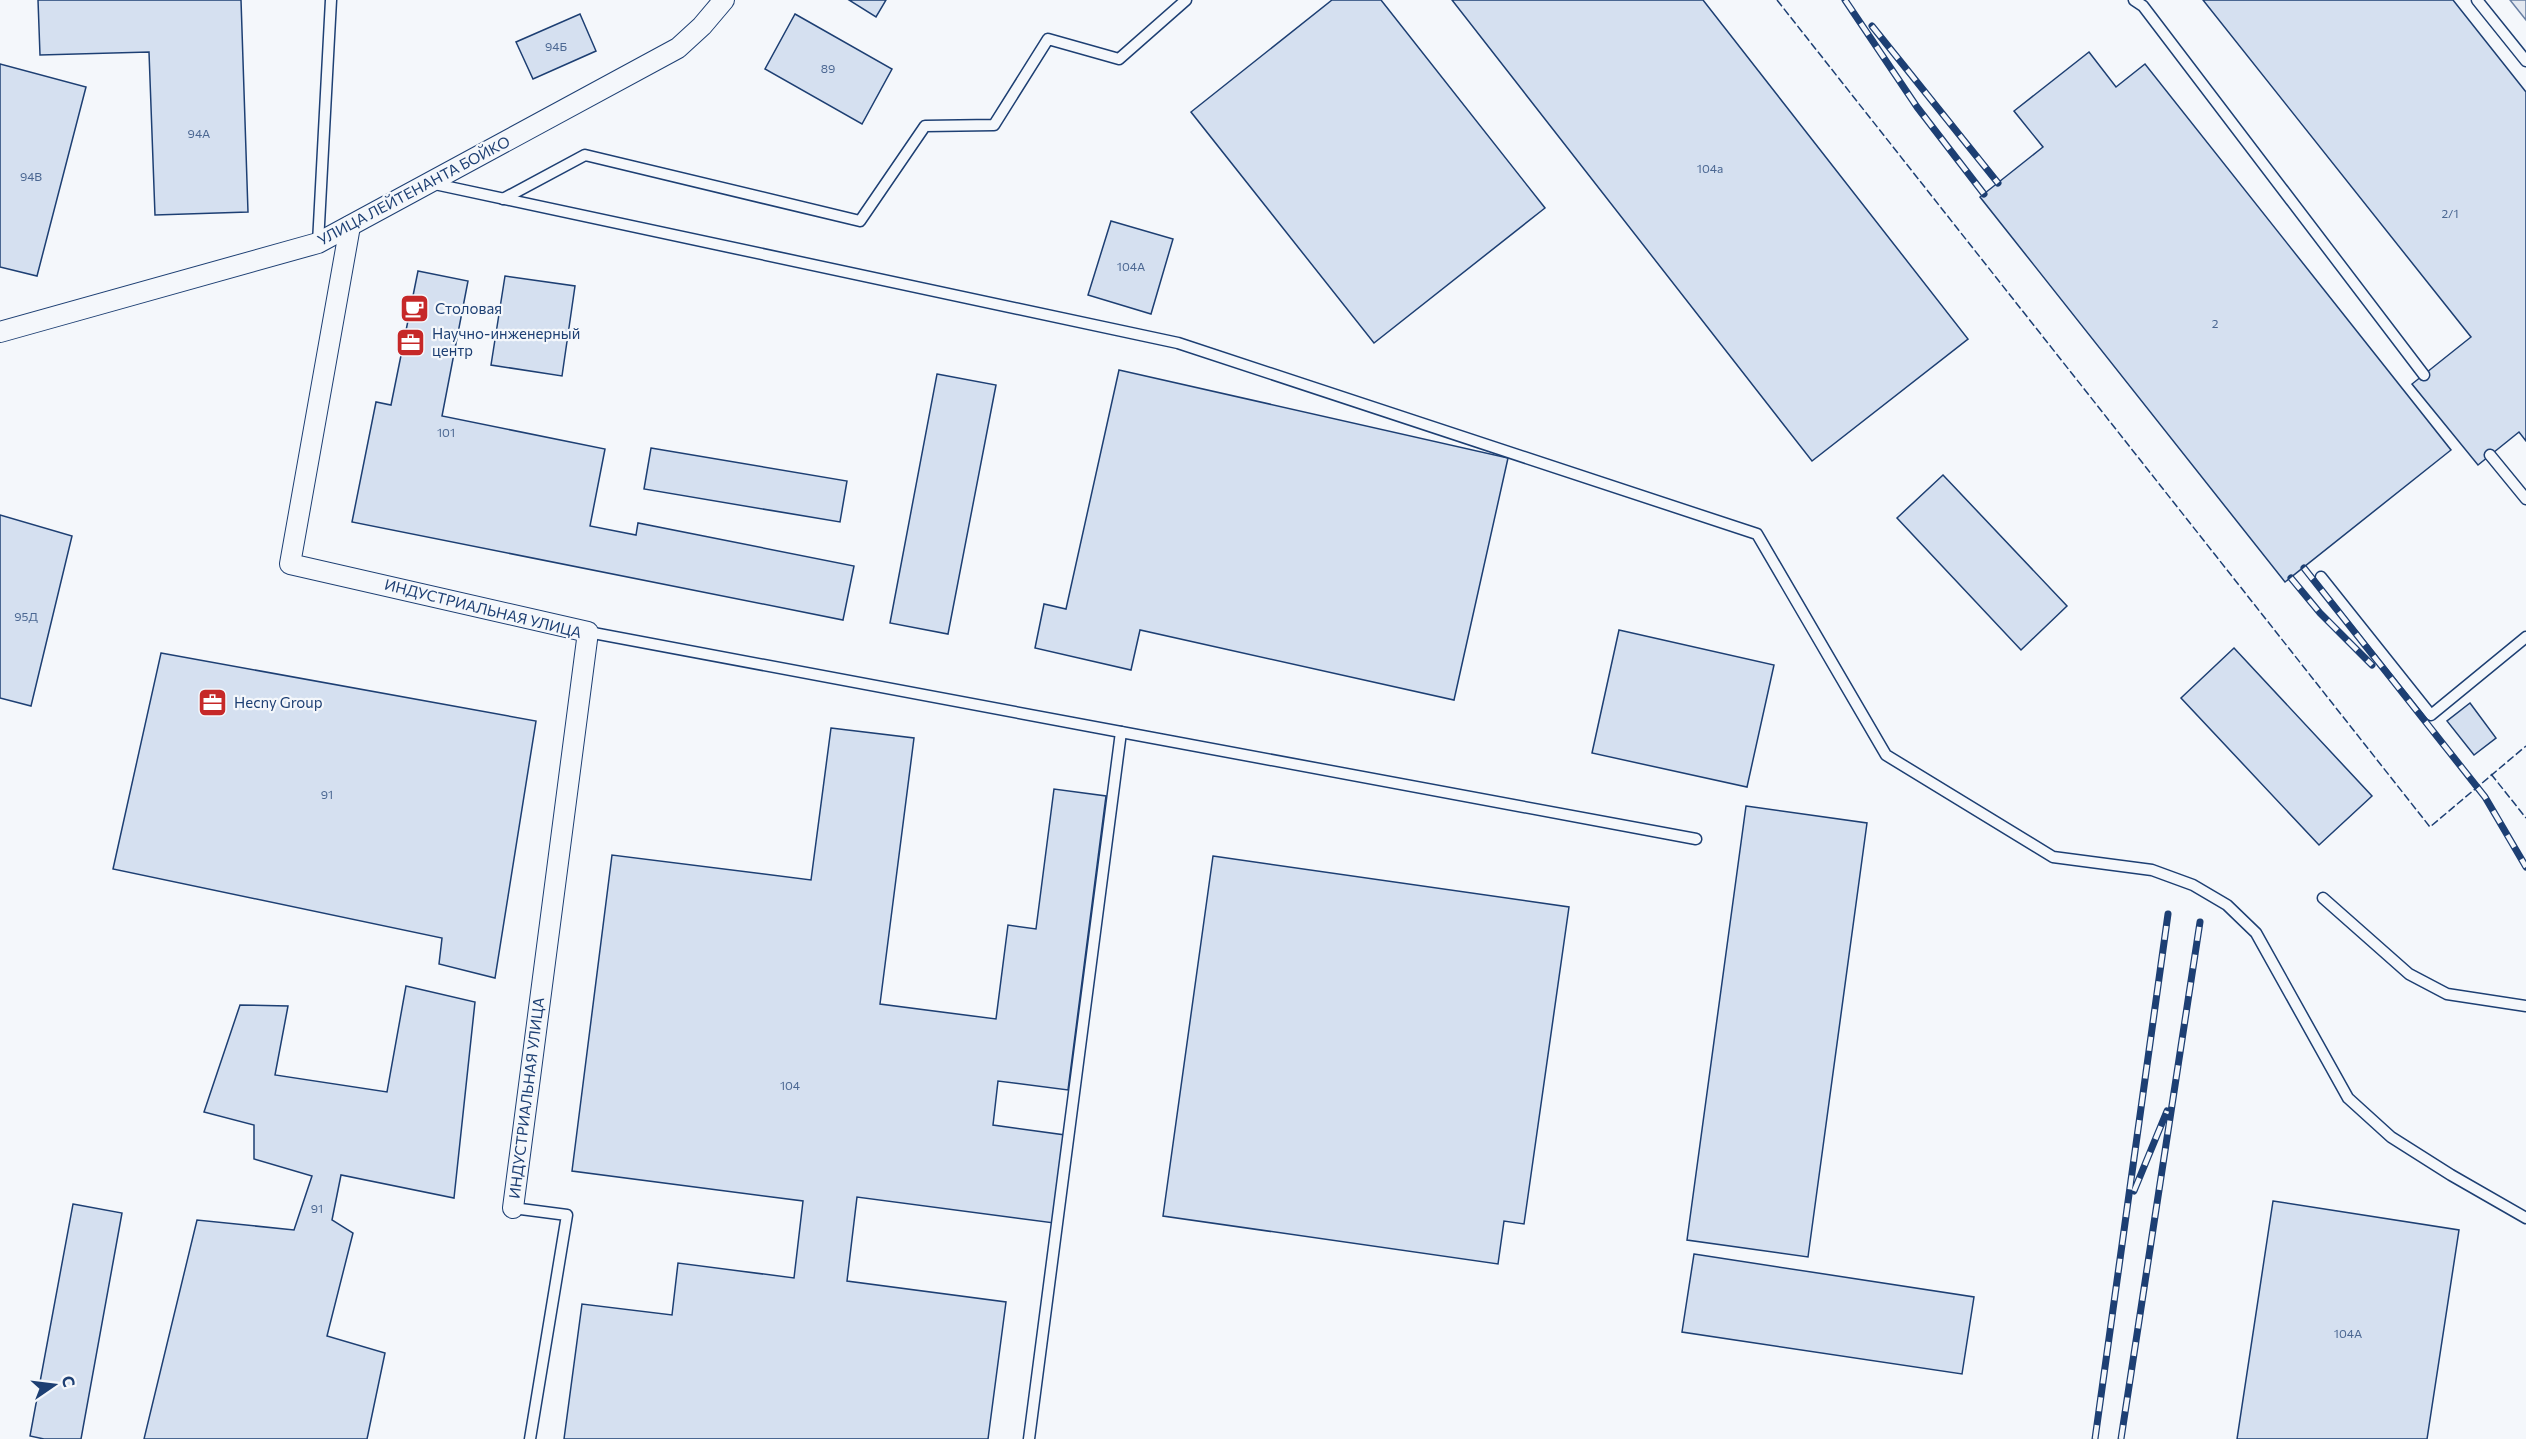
<svg xmlns="http://www.w3.org/2000/svg" width="2526" height="1439" viewBox="0 0 2526 1439" font-family="Commissioner,sans-serif">
	<style>
		.parking { fill: #e3e8f0; stroke: #687fa3; stroke-width: 1.5 }
		.building { fill: #d5e0f0; stroke: #1d3f73; stroke-width: 1.5 }
		.lines { fill: none; stroke-linecap: round; stroke-linejoin: round }
		.lane-casing { stroke: #1d3f73; stroke-width: 13 }
		.street-casing { stroke: #1d3f73; stroke-width: 22 }
		.lane { stroke: #f4f7fb; stroke-width: 10 }
		.street { stroke: #f4f7fb; stroke-width: 20 }
		.rail-casing { stroke: #1d3f73; stroke-width: 7 }
		.rail { stroke: #f4f7fb; stroke-width: 4.5; stroke-dasharray: 14; stroke-linecap: butt }
		.fence { stroke: #1d3f73; stroke-width: 1.5; stroke-dasharray: 8 3; stroke-linecap: butt }
		.labels { text-anchor: middle; stroke-width: 4.5; stroke-linejoin: round; paint-order: stroke }
		.number-label { font-size: 12px; fill: #4b6792 }
		.street-label { font-size: 15px; fill: #1d3f73; stroke: #f4f7fb }
		.poi-label { font-size: 15px; fill: #1d3f73; stroke: #f4f7fb; text-anchor: start }
	</style>
	<rect width="100%" height="100%" fill="#f4f7fb"/>
	<polygon class="parking" points="2510,0 2526,0 2526,20"/>
	<g class="building">
		<polygon points="38,0 241,0 248,212 155,215 149,52 40,55"/>
		<polygon points="849,0 886,0 876,17"/>
		<polygon points="1332,0 1381,0 1545,208 1374,343 1191,112"/>
		<polygon points="1452,0 1703,0 1968,339 1812,461"/>
		<polygon points="2203,0 2453,0 2526,92 2526,441 2519,432 2478,465 2412,384 2471,337"/>
		<polygon points="580,14 596,51 533,79 516,42"/>
		<polygon points="795,14 892,69 862,124 765,69"/>
		<polygon points="2089,52 2116,87 2145,64 2451,450 2285,582 1980,197 2043,147 2014,111"/>
		<polygon points="0,64 86,87 37,276 0,267"/>
		<polygon points="1111,221 1173,239 1151,314 1088,295"/>
		<polygon points="418,271 468,281 442,416 605,449 590,526 636,535 638,523 854,566 843,620 352,522 376,402 391,405"/>
		<polygon points="505,276 575,286 562,376 491,365"/>
		<polygon points="1119,370 1508,458 1454,700 1140,630 1131,670 1035,648 1044,604 1066,609"/>
		<polygon points="937,374 996,385 948,634 890,623"/>
		<polygon points="651,448 847,481 840,522 644,489"/>
		<polygon points="1943,475 2067,606 2021,650 1897,518"/>
		<polygon points="0,515 72,536 31,706 0,698"/>
		<polygon points="1619,630 1774,665 1747,787 1592,753"/>
		<polygon points="2234,648 2372,796 2319,845 2181,698"/>
		<polygon points="161,653 536,721 495,978 439,964 442,938 113,869"/>
		<polygon points="2470,703 2496,738 2474,755 2447,721"/>
		<polygon points="831,728 914,738 880,1004 996,1019 1008,925 1036,929 1054,789 1106,796 1068,1090 998,1081 993,1125 1065,1135 1054,1223 857,1197 847,1281 1006,1302 988,1439 564,1439 582,1304 672,1315 678,1263 794,1278 803,1201 572,1171 612,855 811,880"/>
		<polygon points="1746,806 1867,823 1808,1257 1687,1240"/>
		<polygon points="1213,856 1569,907 1524,1224 1504,1221 1498,1264 1163,1216"/>
		<polygon points="406,986 475,1002 454,1198 341,1175 332,1220 353,1233 327,1336 385,1353 367,1439 144,1439 197,1220 294,1230 312,1176 254,1159 254,1125 204,1112 240,1005 288,1006 275,1075 387,1092"/>
		<polygon points="2273,1201 2459,1230 2427,1439 2237,1439"/>
		<polygon points="73,1204 122,1213 81,1439 44,1439 30,1436"/>
		<polygon points="1694,1254 1974,1297 1962,1374 1682,1332"/>
	</g>
	<g class="lines">
		<defs>
			<g id="lane">
				<polyline points="2134,0 2143,6 2424,375"/>
				<polyline points="2477,0 2526,61"/>
				<polyline points="430,183 1178,343 1757,534 1886,755 2053,857 2152,870 2193,885 2227,905 2256,933 2348,1098 2391,1137 2451,1175 2526,1218"/>
				<polyline points="503,199 585,155 860,221 925,126 994,125 1048,39 1119,59 1186,0"/>
				<polyline points="318,243 331,0"/>
				<polyline points="2490,455 2526,499"/>
				<polyline points="2321,577 2431,715 2526,637"/>
				<polyline points="588,632 1121,732 1029,1439"/>
				<polyline points="1121,732 1696,839"/>
				<polyline points="2323,898 2409,974 2447,994 2526,1006"/>
				<polyline points="513,1208 567,1215 530,1439"/>
			</g>
			<g id="street">
				<polyline points="350,226 290,564 588,632 513,1208"/>
				<polyline points="0,332 318,243 678,48 702,26 724,0"/>
			</g>
		</defs>
		<use href="#lane" class="lane-casing"/>
		<use href="#street" class="street-casing"/>
		<use href="#lane" class="lane"/>
		<use href="#street" class="street"/>
		<defs>
			<g id="rail">
				<polyline points="1845,0 1917,107 1984,194"/>
				<polyline points="1872,26 1998,183"/>
				<polyline points="2304,568 2485,797 2526,867"/>
				<polyline points="2291,578 2320,613 2372,665"/>
				<polyline points="2134,1191 2167,1111"/>
				<polyline points="2095,1439 2168,914"/>
				<polyline points="2121,1439 2200,922"/>
			</g>
		</defs>
		<use href="#rail" class="rail-casing"/>
		<use href="#rail" class="rail"/>
		<g class="fence">
			<polyline points="1777,0 2430,827 2526,746"/>
			<polyline points="2491,774 2526,818"/>
		</g>
	</g>
	<defs>
		<symbol id="cafe-square" viewBox="-11 -11 22 22"><rect x="-9" y="-9" width="18" height="18" rx="4" fill="#c62828" stroke="#f4f7fb"/><path d="M-5.5-4.5H6V0H3Q3 3.5 0 3.5H-2.5Q-5.5 3.5-5.5 0ZM3-3.2v2h1.7v-2ZM-6 4.5H4V6H-6Z" fill="#fff"/></symbol>
		<symbol id="office-square" viewBox="-11 -11 22 22"><rect x="-9" y="-9" width="18" height="18" rx="4" fill="#c62828" stroke="#f4f7fb"/><path d="M-6-3h4V-5.5h4V-3h4V5H-6ZM-1-4.5V-3h2v-1.5ZM-6 0V1H6V0Z" fill="#fff"/></symbol>
	</defs>
	<g fill-rule="evenodd">
		<use href="#cafe-square" x="398" y="292" width="33" height="33"/>
		<use href="#office-square" x="394" y="326" width="33" height="33"/>
		<use href="#office-square" x="196" y="686" width="33" height="33"/>
	</g>
	<g class="labels">
		<g class="number-label">
			<text x="556" y="51">94Б</text>
			<text x="828" y="73">89</text>
			<text x="199" y="138">94А</text>
			<text x="1710" y="173">104а</text>
			<text x="31" y="181">94В</text>
			<text x="2450" y="218">2/1</text>
			<text x="1131" y="271">104А</text>
			<text x="2215" y="328">2</text>
			<text x="446" y="437">101</text>
			<text x="26" y="621">95Д</text>
			<text x="327" y="799">91</text>
			<text x="790" y="1090">104</text>
			<text x="317" y="1213">91</text>
			<text x="2348" y="1338">104А</text>
		</g>
		<g class="street-label">
			<text transform="translate(414 191) rotate(-28)" y="5">УЛИЦА ЛЕЙТЕНАНТА БОЙКО</text>
			<text transform="translate(483 609) rotate(14)" y="5">ИНДУСТРИАЛЬНАЯ УЛИЦА</text>
			<text transform="translate(527 1098) rotate(-83)" y="5">ИНДУСТРИАЛЬНАЯ УЛИЦА</text>
		</g>
		<g class="poi-label">
			<text x="435" y="314">Столовая</text>
			<text x="432" y="339">Научно-инженерный<tspan x="432" dy="17">центр</tspan></text>
			<text x="234" y="708">Hecny Group</text>
		</g>
	</g>
	<g transform="translate(54 1385) rotate(76)" stroke="#f4f7fb" stroke-width="4.5" paint-order="stroke">
	<path d="M0-4.5L10 22L0 15L-10 22Z" fill="#1d3f73"/>
	<text y="-9" font-size="16" font-weight="bold" text-anchor="middle" fill="#1d3f73">С</text>
	</g>
</svg>
